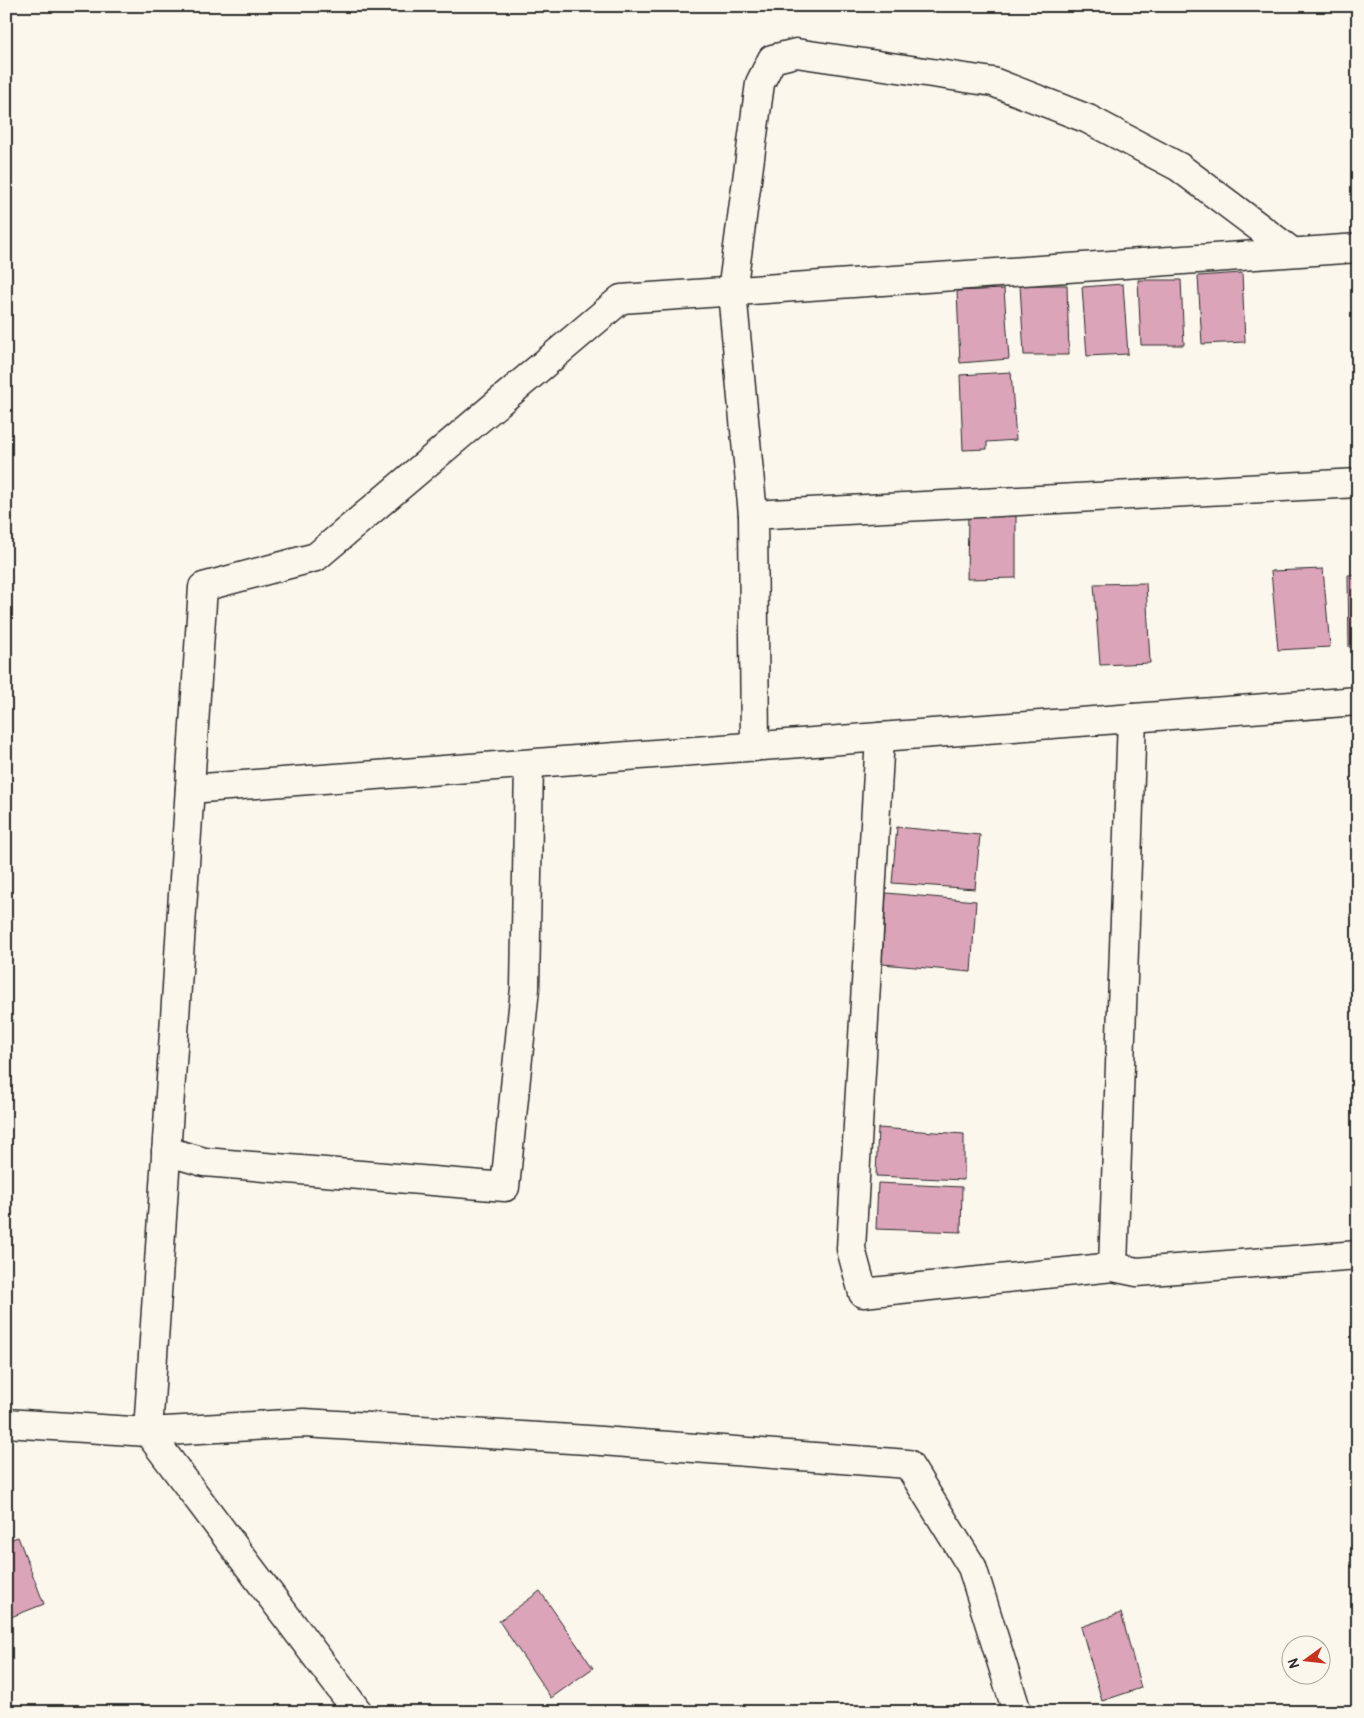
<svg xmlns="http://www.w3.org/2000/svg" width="1364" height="1718" viewBox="0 0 1364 1718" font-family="Pangolin,sans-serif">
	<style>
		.building { fill: #dba4b9; stroke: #2b2b2b }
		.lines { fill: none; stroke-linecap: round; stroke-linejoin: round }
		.street-casing { stroke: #2b2b2b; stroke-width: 31 }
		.street { stroke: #fbf7ec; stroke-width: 28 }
	</style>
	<rect width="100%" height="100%" fill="#fbf7ec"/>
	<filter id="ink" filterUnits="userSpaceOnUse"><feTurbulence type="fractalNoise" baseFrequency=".02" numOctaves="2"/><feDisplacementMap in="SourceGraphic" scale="10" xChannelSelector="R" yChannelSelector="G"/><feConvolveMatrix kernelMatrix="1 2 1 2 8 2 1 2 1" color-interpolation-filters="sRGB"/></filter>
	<g filter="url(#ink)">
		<g class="building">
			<polygon points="1242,273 1245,342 1202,344 1198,276"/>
			<polygon points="1138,280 1181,280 1184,345 1141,345"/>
			<polygon points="1123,284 1128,354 1087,356 1082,287"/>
			<polygon points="1020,285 1067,285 1069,355 1024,355"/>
			<polygon points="1004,289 1009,359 960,363 957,291"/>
			<polygon points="1011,372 1016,440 987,442 987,449 963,450 960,375"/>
			<polygon points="968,514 1016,514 1016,578 967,579"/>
			<polygon points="1323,569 1330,647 1278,650 1271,571"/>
			<polygon points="1348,575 1358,575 1358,647 1349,647"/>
			<polygon points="1146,583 1150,663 1100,665 1094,584"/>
			<polygon points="897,827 980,835 975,889 892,883"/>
			<polygon points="886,893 976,901 971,972 882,964"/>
			<polygon points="878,1128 964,1134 964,1180 876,1176"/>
			<polygon points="878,1183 962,1187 961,1232 876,1229"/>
			<polygon points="18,1537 44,1604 6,1619 6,1541"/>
			<polygon points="540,1591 593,1668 551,1698 499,1621"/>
			<polygon points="1121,1613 1141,1688 1102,1701 1081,1627"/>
		</g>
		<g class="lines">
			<defs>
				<g id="street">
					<polyline points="753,515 1358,483"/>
					<polyline points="880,737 851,1249 863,1293 1113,1267 1137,1272 1358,1255"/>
					<polyline points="755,747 753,515 732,292 760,83 772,59 796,53 993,82 1088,119 1179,167 1292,252"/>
					<polyline points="190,789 1358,701"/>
					<polyline points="166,1151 204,1162 505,1187 525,988 529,764"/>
					<polyline points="1113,1267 1132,718"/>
					<polyline points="6,1423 148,1432 358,1712"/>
					<polyline points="1017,1712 972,1567 908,1464 588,1440 304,1423 148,1432 203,587 316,557 621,299 1358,248"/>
				</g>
			</defs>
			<use href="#street" class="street-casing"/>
			<use href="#street" class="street"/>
		</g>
	</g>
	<rect width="1364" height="1718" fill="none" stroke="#fbf7ec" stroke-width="25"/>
	<rect x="12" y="12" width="1339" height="1693" fill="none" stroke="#2b2b2b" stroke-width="2" filter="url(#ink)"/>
	<g transform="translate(1306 1660) rotate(255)"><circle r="24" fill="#fbf7ec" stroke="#a8a59f"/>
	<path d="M0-4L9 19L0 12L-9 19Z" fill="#c8321e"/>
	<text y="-8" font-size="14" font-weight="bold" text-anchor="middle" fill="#2b2b2b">N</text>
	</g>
</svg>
